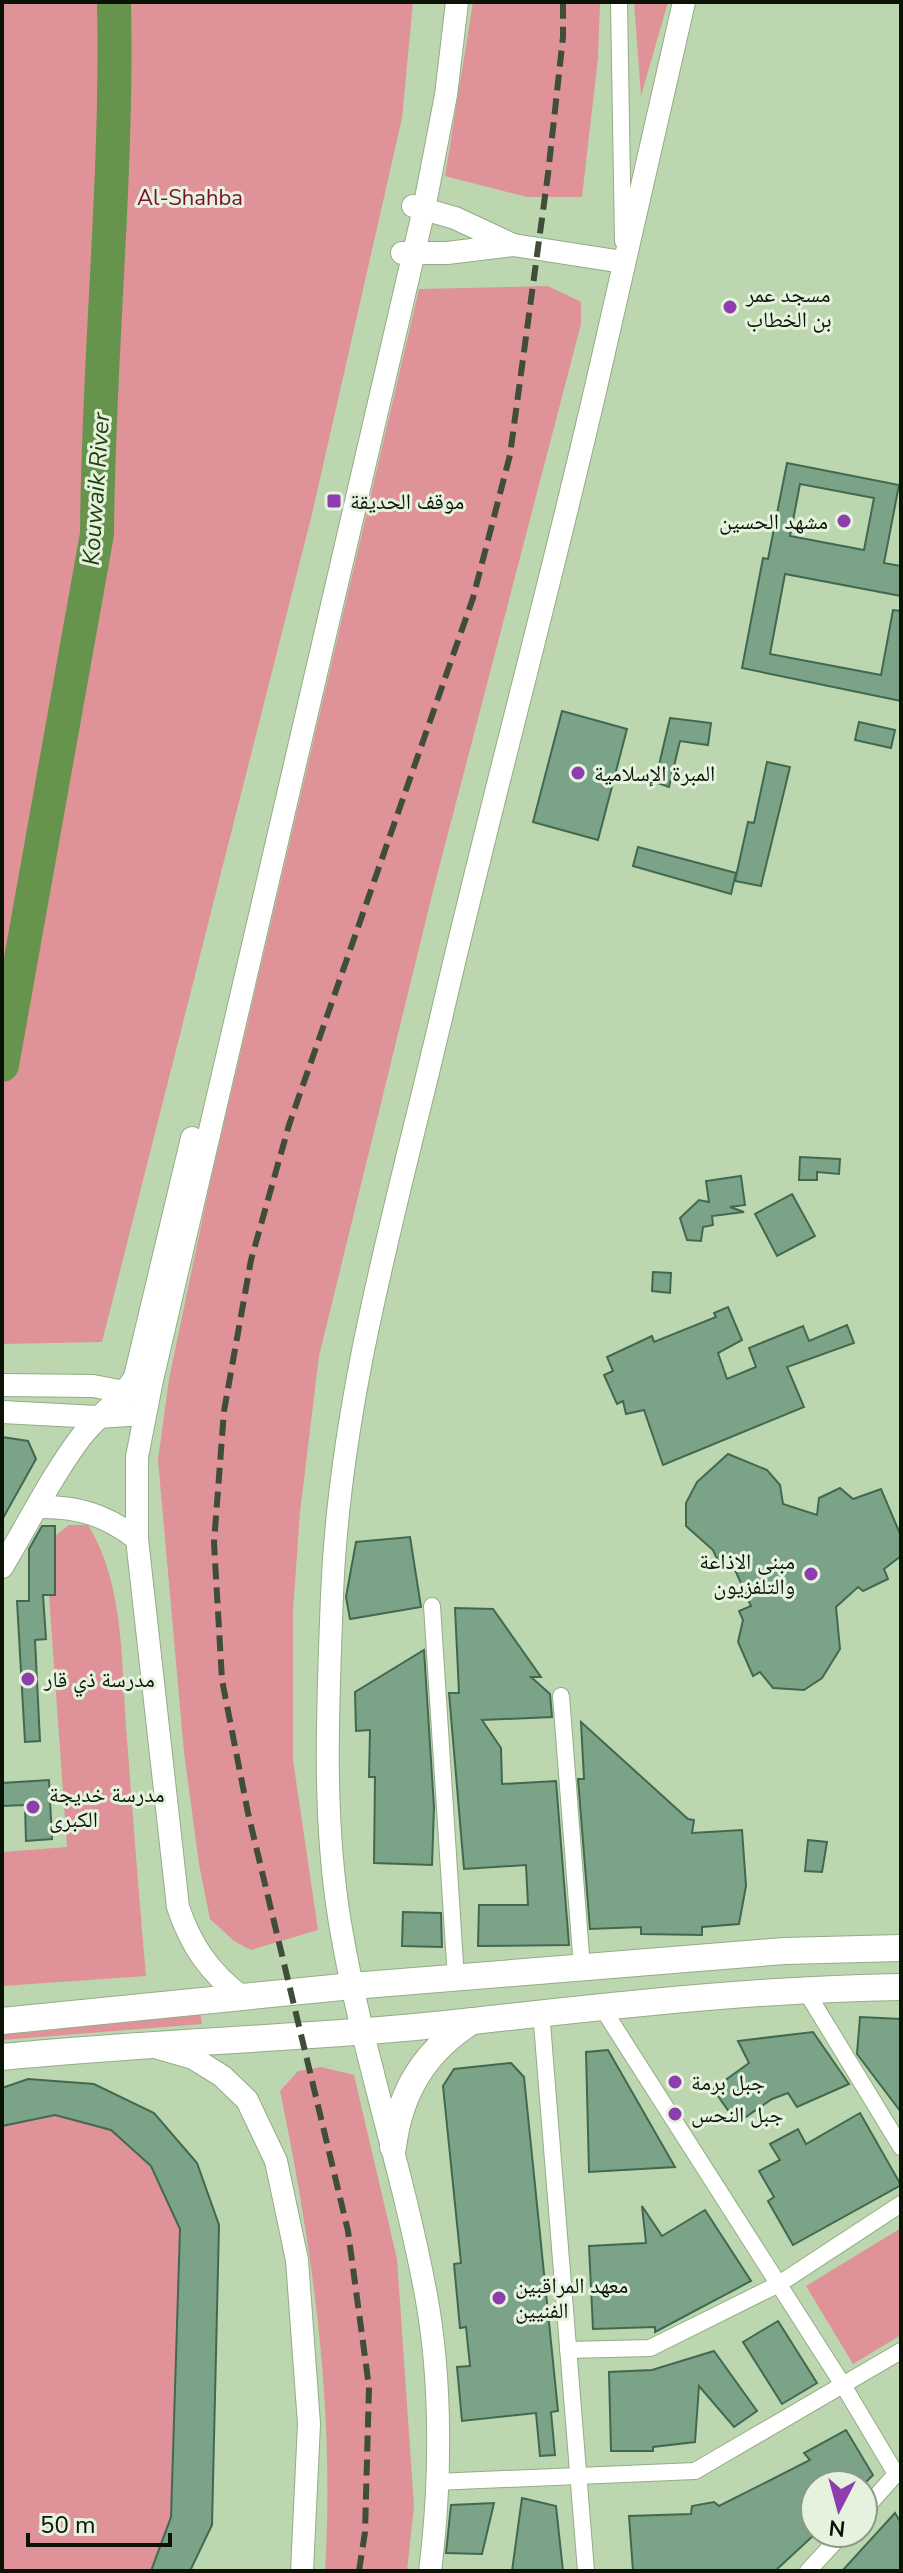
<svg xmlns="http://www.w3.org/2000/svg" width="903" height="2573" viewBox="0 0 903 2573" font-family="'Nunito Sans','Noto Naskh Arabic',sans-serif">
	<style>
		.green { fill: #df9398 }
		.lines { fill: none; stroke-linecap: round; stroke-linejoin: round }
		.river { stroke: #66944c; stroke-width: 34 }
		.building { fill: #7aa387; stroke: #426950; stroke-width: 2; fill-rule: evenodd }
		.street-casing { stroke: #94ac87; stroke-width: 18 }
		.secondary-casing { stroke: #94ac87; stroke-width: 24 }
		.primary-casing { stroke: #94ac87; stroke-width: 28 }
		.street { stroke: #fff; stroke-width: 16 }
		.secondary { stroke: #fff; stroke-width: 22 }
		.primary { stroke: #fff; stroke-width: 26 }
		.rail { stroke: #404e39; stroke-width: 6; stroke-dasharray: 16 8; stroke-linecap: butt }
		.poi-dot { fill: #8d3dac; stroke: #e5f2de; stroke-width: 3 }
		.labels { text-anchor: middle; stroke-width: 6; stroke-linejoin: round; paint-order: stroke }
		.park-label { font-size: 22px; fill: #7d0d29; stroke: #e5f2de }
		.poi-label { font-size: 22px; fill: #0a1306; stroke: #e5f2de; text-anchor: start }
		.water-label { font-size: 24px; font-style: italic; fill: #1f3e09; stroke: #e5f2de }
	</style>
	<rect width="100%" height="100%" fill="#bcd6af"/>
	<g class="green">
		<polygon points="2,2 413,2 402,118 312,514 102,1342 2,1344"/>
		<polygon points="473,2 600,2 598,58 582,197 527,197 445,176"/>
		<polygon points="634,2 668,2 641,96"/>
		<polygon points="548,286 581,302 581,324 434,887 319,1356 300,1512 293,1611 293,1760 318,1930 251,1950 234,1941 210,1919 199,1864 184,1752 158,1460 169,1379 209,1188 419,289"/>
		<path d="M69,1525h19c38,61 33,145 39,214 6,79 12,158 19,237l-144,10v-134l65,-5 -18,-252h6v-59z"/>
		<polygon points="200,2013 202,2024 2,2040 2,2030"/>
		<path d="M321,2067l33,8 43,184 17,247 -7,65h-82c10,-163 -12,-321 -45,-480l18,-20z"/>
		<polygon points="28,2079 94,2084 154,2113 197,2163 219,2225 212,2525 190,2571 2,2571 2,2088"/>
		<polygon points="901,2228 901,2335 853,2364 806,2286"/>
	</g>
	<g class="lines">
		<path class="river" d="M2,1065l95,-531c1,-177 21,-355 17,-532"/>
	</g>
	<g class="building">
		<path d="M787,463l112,22 -15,78 17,3v30l-116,-22 -15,80 111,21 12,-65 8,1v90l-159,-33 21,-110 5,1zM800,484l74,14 -10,52 -74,-14z"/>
		<polygon points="562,711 627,729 598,840 533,822"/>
		<polygon points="670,718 711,723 708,745 680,741 669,787 655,782"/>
		<polygon points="859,722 895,730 891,748 855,740"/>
		<polygon points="767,762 790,767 761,886 735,881 748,822 754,823"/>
		<polygon points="638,847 736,873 731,894 633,866"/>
		<polygon points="800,1157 840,1159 839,1174 817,1172 817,1180 799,1180"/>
		<polygon points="741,1176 745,1205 730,1207 744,1212 712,1216 713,1225 703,1227 701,1241 687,1240 680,1218 699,1200 709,1202 706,1181"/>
		<polygon points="792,1194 815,1236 777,1256 755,1214"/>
		<polygon points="653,1272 671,1273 670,1293 652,1291"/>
		<polygon points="728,1307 742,1340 718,1353 727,1379 756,1367 749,1348 803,1326 809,1341 847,1325 854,1343 787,1367 804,1407 663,1465 644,1410 626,1414 623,1401 617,1404 604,1375 613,1371 607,1357 652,1336 654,1342 716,1317 714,1313"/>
		<polygon points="2,1437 28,1441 36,1459 2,1520"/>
		<polygon points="728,1454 767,1470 780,1485 783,1504 817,1515 819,1498 840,1488 853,1499 881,1489 901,1536 901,1556 884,1569 888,1579 863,1591 858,1587 836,1607 840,1649 822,1678 804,1690 773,1688 760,1672 753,1676 738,1642 743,1620 739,1611 751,1606 729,1556 718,1561 713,1550 686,1526 686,1503 697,1482"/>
		<polygon points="42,1526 55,1526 55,1595 43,1595 46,1639 35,1640 40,1741 25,1742 17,1601 29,1601 29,1549"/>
		<polygon points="410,1537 421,1607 350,1619 346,1597 356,1542"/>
		<polygon points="455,1608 493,1609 541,1677 531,1677 550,1694 552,1717 482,1720 501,1748 502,1784 556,1781 569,1945 478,1946 479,1905 528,1905 526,1865 464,1869 449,1693 459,1693"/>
		<polygon points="424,1650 434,1807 432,1865 374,1863 375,1777 369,1777 370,1730 356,1731 355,1692"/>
		<polygon points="581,1722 688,1819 694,1820 692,1833 742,1830 746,1886 739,1924 702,1927 702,1935 641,1934 641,1927 590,1929 578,1779 584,1779"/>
		<polygon points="49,1780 52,1839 26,1841 25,1805 2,1806 2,1783"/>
		<polygon points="808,1840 827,1842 822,1872 805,1871"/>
		<polygon points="403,1912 441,1913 442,1947 402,1946"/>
		<polygon points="860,2017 901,2019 901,2112 857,2054"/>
		<polygon points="813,2032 849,2084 797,2107 788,2093 772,2099 737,2123 713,2089 749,2063 738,2041"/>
		<polygon points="608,2050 675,2167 589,2172 586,2052"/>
		<polygon points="511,2063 524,2077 558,2411 551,2412 555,2455 540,2456 536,2413 462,2421 457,2367 470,2366 466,2327 460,2328 454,2264 461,2263 443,2086 454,2069"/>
		<polygon points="28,2079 94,2084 154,2113 197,2163 219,2225 212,2525 190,2571 151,2571 171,2517 180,2229 151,2166 111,2130 55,2115 2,2126 2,2088"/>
		<polygon points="860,2113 901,2185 793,2245 768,2201 774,2197 759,2171 780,2160 770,2144 798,2129 806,2144"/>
		<polygon points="642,2206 662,2236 705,2210 751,2281 655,2332 655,2327 593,2329 589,2246 646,2243"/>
		<polygon points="778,2321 817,2383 782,2404 743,2342"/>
		<polygon points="714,2351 757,2411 734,2427 699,2386 695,2442 653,2447 653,2451 611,2451 609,2372 652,2370"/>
		<polygon points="846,2430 873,2475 863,2485 815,2485 815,2534 775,2571 633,2571 629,2516 691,2514 692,2506 714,2502 719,2506 810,2460 804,2453"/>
		<polygon points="522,2498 556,2506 563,2571 512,2571"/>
		<polygon points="494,2503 482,2554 446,2553 451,2505"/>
		<polygon points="895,2513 901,2523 901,2571 842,2571"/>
	</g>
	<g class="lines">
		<defs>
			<g id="street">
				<polyline points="619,2 623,241"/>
				<polyline points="432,1606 456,1979"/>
				<polyline points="561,1696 582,1968"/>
				<polyline points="804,1988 901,2147"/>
				<polyline points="601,2006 843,2385 896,2474 863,2511"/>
				<polyline points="541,2011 586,2571"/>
				<polyline points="568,2350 650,2348 779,2284 901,2204"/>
				<polyline points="435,2482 695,2471 901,2351"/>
				<polyline points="808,2571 843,2533"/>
			</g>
			<g id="secondary">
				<polyline points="413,206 455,218 513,245 623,262"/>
				<polyline points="402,253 447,253 513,245"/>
				<polyline points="2,1385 93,1386 135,1394"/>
				<polyline points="2,1412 97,1417 144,1414"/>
				<path d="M38,1507c39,-1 68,8 99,32"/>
				<path d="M2,1567c26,-43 49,-90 79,-130 16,-21 41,-37 54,-60l57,-239"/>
				<path d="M242,1997c-32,-24 -51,-51 -64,-90l-41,-368v-82l15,-77 272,-1171 22,-114 11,-93"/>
				<polyline points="158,2048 193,2058 222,2076 247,2100 276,2161 297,2260 309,2424 302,2571"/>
				<path d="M430,2571c11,-86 12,-190 -4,-276 -23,-125 -65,-246 -86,-372 -18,-108 -12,-218 -8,-328 8,-202 68,-399 113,-594 49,-210 106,-417 154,-627 28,-124 56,-248 85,-372"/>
			</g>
			<g id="primary">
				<polyline points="2,2021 352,1986 784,1951 901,1948"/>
				<path d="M2,2057c157,-16 315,-18 471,-36 143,-16 284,-32 428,-34"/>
				<path d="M393,2147c7,-56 32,-96 79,-126"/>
			</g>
		</defs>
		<use href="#street" class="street-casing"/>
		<use href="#secondary" class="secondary-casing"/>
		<use href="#primary" class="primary-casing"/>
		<use href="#street" class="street"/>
		<use href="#secondary" class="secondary"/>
		<use href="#primary" class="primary"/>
		<polyline class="rail" points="359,2571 365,2532 369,2387 348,2231 248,1813 222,1680 214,1543 224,1411 251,1260 289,1125 473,598 510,455 548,174 563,37 563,2"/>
	</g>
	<g class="poi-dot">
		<circle cx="730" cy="307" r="8"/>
		<rect x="326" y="493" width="16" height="16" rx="4"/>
		<circle cx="844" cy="521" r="8"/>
		<circle cx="578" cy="773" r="8"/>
		<circle cx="811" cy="1574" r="8"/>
		<circle cx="28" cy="1679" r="8"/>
		<circle cx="33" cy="1807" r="8"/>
		<circle cx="675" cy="2082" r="8"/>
		<circle cx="675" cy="2114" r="8"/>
		<circle cx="499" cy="2298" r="8"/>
	</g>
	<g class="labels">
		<g class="park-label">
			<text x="190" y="205">Al-Shahba</text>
		</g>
		<g class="poi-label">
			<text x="746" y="302">مسجد عمر<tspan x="746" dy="25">بن الخطاب</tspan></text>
			<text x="350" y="509">موقف الحديقة</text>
			<text x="828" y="529" text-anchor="end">مشهد الحسين</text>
			<text x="594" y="781">المبرة الإسلامية</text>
			<text x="795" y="1569" text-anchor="end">مبنى الاذاعة<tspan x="795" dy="25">والتلفزيون</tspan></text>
			<text x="44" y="1687">مدرسة ذي قار</text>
			<text x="49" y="1802">مدرسة خديجة<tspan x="49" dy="25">الكبرى</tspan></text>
			<text x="691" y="2090">جبل برمة</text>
			<text x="691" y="2122">جبل النحس</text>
			<text x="515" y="2293">معهد المراقبين<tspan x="515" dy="25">الفنيين</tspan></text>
		</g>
		<g class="water-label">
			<text transform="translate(96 489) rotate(-86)" y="8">Kouwaik River</text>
		</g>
	</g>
	<rect width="903" height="2573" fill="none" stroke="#0a1306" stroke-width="8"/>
	<g transform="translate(839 2509) rotate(186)"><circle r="38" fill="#e5f2de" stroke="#8d9988" stroke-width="2"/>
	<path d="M0-6L14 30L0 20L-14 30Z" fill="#8d3dac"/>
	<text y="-12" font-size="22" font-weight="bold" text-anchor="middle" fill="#0a1306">N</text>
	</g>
	<path d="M28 2533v12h142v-12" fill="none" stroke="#0a1306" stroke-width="4"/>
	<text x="40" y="2533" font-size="24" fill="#0a1306" stroke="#e5f2de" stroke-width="6" paint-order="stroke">50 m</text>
</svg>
